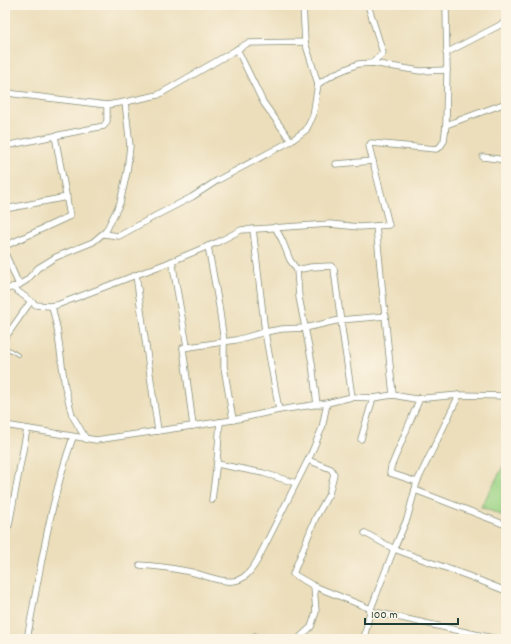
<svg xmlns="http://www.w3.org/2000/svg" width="511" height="644" viewBox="0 0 511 644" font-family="Dekko,sans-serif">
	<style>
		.green { fill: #9dd486; stroke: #5e885d }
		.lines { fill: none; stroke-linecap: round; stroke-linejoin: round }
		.lane-casing { stroke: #868e78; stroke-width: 4 }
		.street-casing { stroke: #868e78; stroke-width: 7 }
		.lane { stroke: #fff; stroke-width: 2.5 }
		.street { stroke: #fff; stroke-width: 5.5 }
	</style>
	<rect width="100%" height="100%" fill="#fcf5e5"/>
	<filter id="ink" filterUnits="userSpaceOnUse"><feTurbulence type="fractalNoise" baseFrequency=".025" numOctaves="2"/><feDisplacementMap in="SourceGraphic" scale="8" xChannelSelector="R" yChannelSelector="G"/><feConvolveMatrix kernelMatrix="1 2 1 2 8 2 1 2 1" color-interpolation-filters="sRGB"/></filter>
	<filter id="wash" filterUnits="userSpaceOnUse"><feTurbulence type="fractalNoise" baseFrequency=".012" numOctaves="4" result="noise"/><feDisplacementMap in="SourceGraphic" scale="16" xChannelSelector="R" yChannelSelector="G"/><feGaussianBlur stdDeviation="0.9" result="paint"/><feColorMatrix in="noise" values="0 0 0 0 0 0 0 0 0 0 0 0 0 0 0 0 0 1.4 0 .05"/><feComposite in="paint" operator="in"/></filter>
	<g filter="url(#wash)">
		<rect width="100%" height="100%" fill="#ecdebb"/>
		<polygon class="green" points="506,461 506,517 481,507"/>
	</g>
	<g filter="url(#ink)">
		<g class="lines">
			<defs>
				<polyline id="lane" points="5,347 18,355"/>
				<g id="street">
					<polyline points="368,5 383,53 372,63"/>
					<polyline points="446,5 447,70 446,125"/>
					<polyline points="305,42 318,84"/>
					<polyline points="237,49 263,102 291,141"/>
					<polyline points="446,53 506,22"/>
					<polyline points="5,92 15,94 107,105 125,102 158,95 248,43 305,42 303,5"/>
					<polyline points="5,146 104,126 107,121 107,105"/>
					<polyline points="483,157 506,160"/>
					<polyline points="336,164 373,161"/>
					<polyline points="5,209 67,197"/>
					<polyline points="376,226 393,395"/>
					<polyline points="275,227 282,240 290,260 297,270 299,297 312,363 317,405"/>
					<polyline points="253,229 265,332 279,410"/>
					<polyline points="104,234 119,236 157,215 192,197 218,180 291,141 306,130 313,116 318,84 334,74 358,64 372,63 420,71 447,70"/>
					<polyline points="5,246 70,216 55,136"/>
					<polyline points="208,246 219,306 224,342 224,367 233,420"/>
					<polyline points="5,253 19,285"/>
					<polyline points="172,261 187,346 183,348 193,426"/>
					<path d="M297,270l14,-3 20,-1 3,3c5,43 12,86 18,128"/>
					<polyline points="136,275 158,431"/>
					<polyline points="12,287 36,305 49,306 57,305 165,264 218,242 241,230 330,224 359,227 389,225 369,146 371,143 436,149 440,147 444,141 446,125 506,103"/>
					<polyline points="5,290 19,285 27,280 38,268 56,257 93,242 106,231 120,203 127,172 130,146 125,102"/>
					<polyline points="52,306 57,328 65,387 72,415 86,439"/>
					<polyline points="5,338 31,301"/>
					<polyline points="183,348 236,340 265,332 282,329 305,328 340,320 386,316"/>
					<polyline points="5,425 96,440 233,420 279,410 327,403 352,397 373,398 393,395 415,399 459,395 506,396"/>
					<polyline points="361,439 373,398"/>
					<polyline points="308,460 331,469 334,474 329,494 316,517 293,574 314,586 371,609"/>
					<polyline points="217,464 263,473 296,483"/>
					<polyline points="417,482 390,473 391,467 420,398"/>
					<polyline points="415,490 506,525"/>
					<polyline points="212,500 217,461 220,422"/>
					<polyline points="9,525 27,429"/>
					<polyline points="365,533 394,549 471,577 506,591"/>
					<path d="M140,565c15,1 31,3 46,6 15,2 38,14 52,9 9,-3 14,-11 19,-19l54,-107 11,-26 5,-25"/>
					<polyline points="370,611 497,639"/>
					<path d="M27,639c13,-68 23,-137 46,-202"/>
					<polyline points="253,639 255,636"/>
					<polyline points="298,639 311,627 316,612 314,586"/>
					<polyline points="364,639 370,611 394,549 407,519 417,482 459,395"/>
				</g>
			</defs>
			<use href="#lane" class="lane-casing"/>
			<use href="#street" class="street-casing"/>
			<use href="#lane" class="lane"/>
			<use href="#street" class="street"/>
		</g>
	</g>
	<rect width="511" height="644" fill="none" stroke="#fcf5e5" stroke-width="20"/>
	<path d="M365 618v6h93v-6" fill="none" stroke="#1f3d34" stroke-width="2"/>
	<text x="371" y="618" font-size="12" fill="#1f3d34" stroke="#fcf5e5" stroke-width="3" paint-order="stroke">100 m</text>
</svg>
